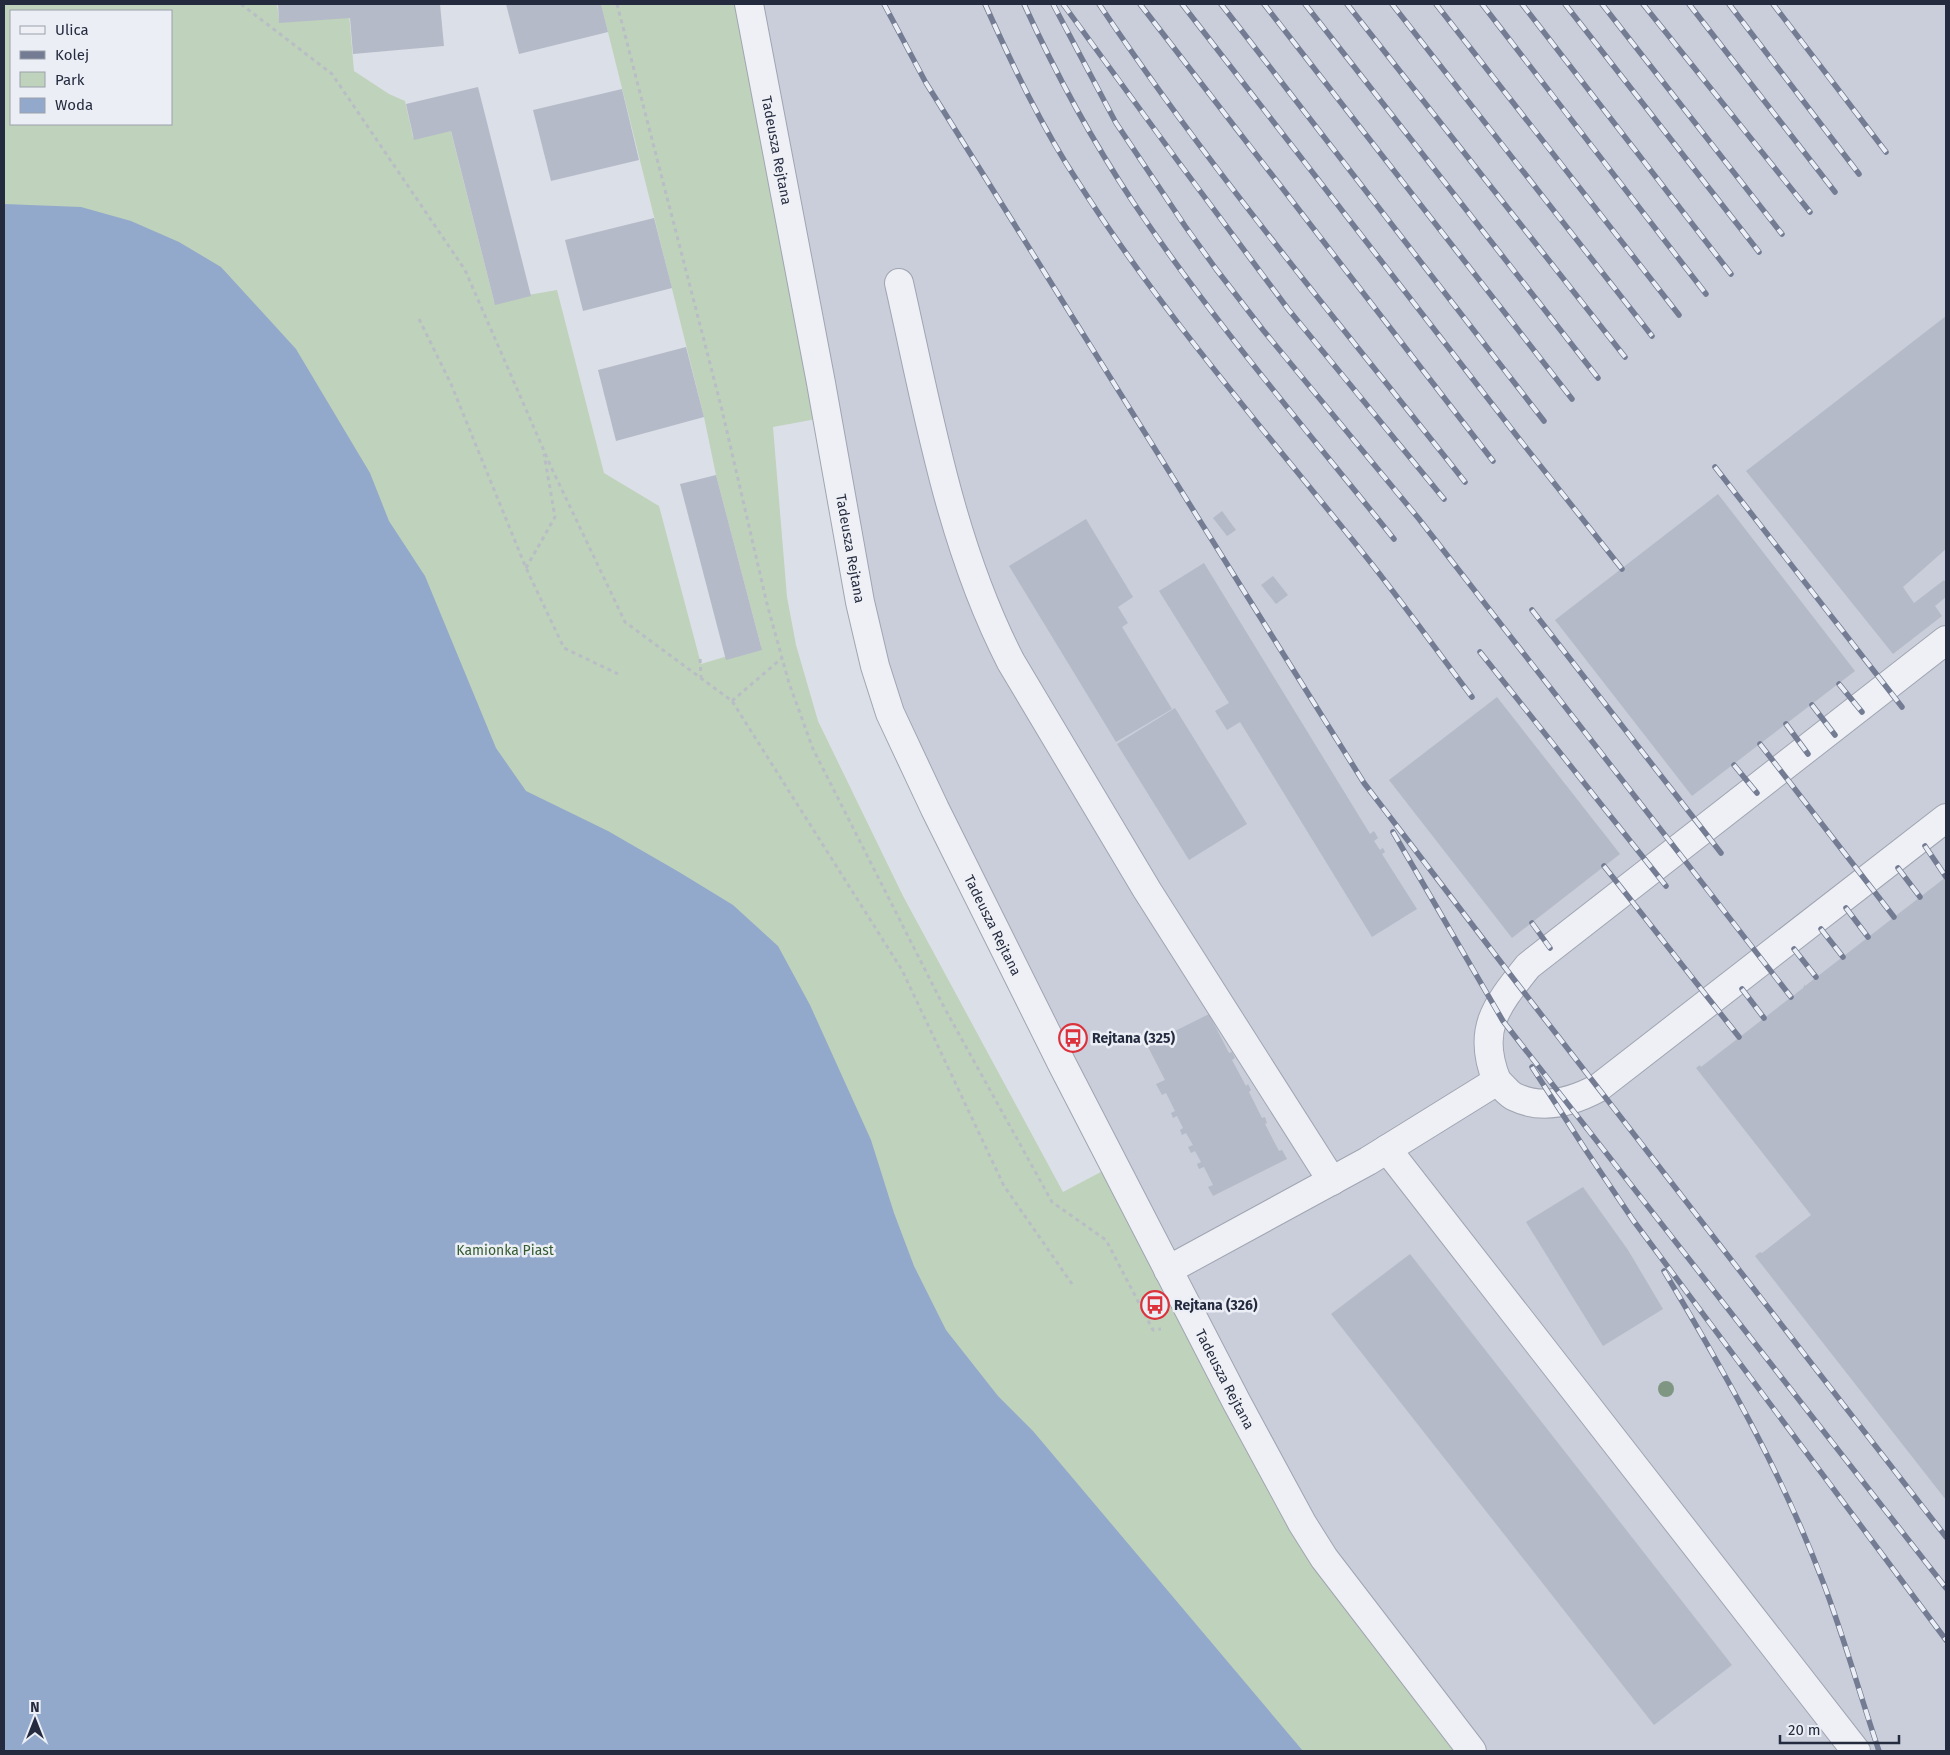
<svg xmlns="http://www.w3.org/2000/svg" width="1950" height="1755" viewBox="0 0 1950 1755" font-family="'Fira Sans',sans-serif">
	<style>
		.built { fill: #c9ceda }
		.green { fill: #bfd2bb; fill-rule: evenodd }
		.water { fill: #92a9cc }
		.building { fill: #b5bac8 }
		.lines { fill: none; stroke-linecap: round; stroke-linejoin: round }
		.minor-casing { stroke: #a0a5b1; stroke-width: 30 }
		.path { stroke: #b9bdc6; stroke-width: 3; stroke-dasharray: 4 4; stroke-linecap: butt }
		.minor { stroke: #eef0f5; stroke-width: 28 }
		.rail-casing { stroke: #737c92; stroke-width: 5.5 }
		.rail { stroke: #ebeef5; stroke-width: 4; stroke-dasharray: 11; stroke-linecap: butt }
		.tree { fill: #7f9782 }
		.labels { text-anchor: middle; stroke-width: 5; stroke-linejoin: round; paint-order: stroke }
		.street-label { font-size: 14px; fill: #242b3f; stroke: #ebeef5 }
		.poi-label { font-size: 14px; font-weight: bold; fill: #242b3f; stroke: #ebeef5; text-anchor: start }
		.park-label { font-size: 14px; fill: #345c30; stroke: #ebeef5 }
	</style>
	<rect width="100%" height="100%" fill="#dbdfe7"/>
	<polygon class="built" points="749,4 1946,4 1946,1751 1472,1751 1357,1602 890,713"/>
	<path class="green" d="M4,4h273l2,16 70,-6 5,57 35,23 16,7 8,36 37,-9 44,173 63,-11 47,183 55,33 42,158 60,-18 -45,-171 -12,-58 -103,-413h148l78,413 -54,10 14,170 9,48 22,76 85,175 160,296 51,-27 158,303 200,283h-1468zM11,11h160v113h-160z"/>
	<polygon class="water" points="4,204 81,207 131,221 179,242 221,267 296,349 370,473 389,521 425,576 496,748 526,791 608,831 679,872 733,905 778,946 810,1005 871,1140 894,1213 914,1266 946,1330 998,1396 1033,1431 1303,1751 4,1751"/>
	<g class="building">
		<polygon points="278,4 440,4 444,46 353,54 350,18 279,23"/>
		<polygon points="506,4 601,4 608,32 519,54"/>
		<polygon points="478,87 531,296 495,305 451,131 414,140 406,104"/>
		<polygon points="622,89 639,160 551,181 533,110"/>
		<polygon points="654,218 672,288 583,311 565,240"/>
		<polygon points="1946,316 1946,549 1903,587 1914,603 1944,580 1946,583 1946,597 1935,606 1942,616 1893,654 1746,471"/>
		<polygon points="686,347 704,417 616,441 598,370"/>
		<polygon points="716,475 762,650 726,660 680,484"/>
		<polygon points="1718,494 1855,671 1692,796 1555,620"/>
		<polygon points="1222,511 1236,530 1227,536 1213,518"/>
		<polygon points="1086,519 1133,597 1118,607 1128,623 1122,627 1172,709 1116,742 1009,566"/>
		<polygon points="1204,563 1367,829 1370,834 1374,831 1378,838 1374,841 1380,850 1383,848 1385,852 1382,854 1417,909 1372,937 1240,722 1227,730 1215,711 1229,703 1159,591"/>
		<polygon points="1273,576 1288,595 1276,604 1261,585"/>
		<polygon points="1497,697 1620,854 1512,938 1389,780"/>
		<polygon points="1175,708 1247,824 1189,860 1117,744"/>
		<polygon points="1946,877 1946,1500 1755,1256 1760,1252 1762,1253 1811,1215 1696,1068 1700,1065 1701,1067 1803,988 1805,984 1805,986"/>
		<polygon points="1209,1014 1229,1053 1232,1052 1235,1058 1232,1060 1246,1086 1248,1084 1251,1090 1249,1092 1262,1118 1265,1117 1267,1123 1265,1124 1279,1151 1282,1150 1287,1159 1213,1196 1208,1187 1213,1185 1204,1167 1199,1169 1197,1164 1201,1162 1195,1151 1191,1153 1188,1147 1193,1145 1186,1133 1182,1135 1180,1130 1183,1128 1177,1116 1173,1118 1171,1113 1175,1111 1166,1093 1162,1095 1156,1084 1165,1080 1147,1045"/>
		<polygon points="1583,1187 1628,1250 1663,1309 1603,1346 1526,1222"/>
		<polygon points="1410,1254 1732,1665 1654,1725 1331,1314"/>
	</g>
	<g class="lines">
		<defs>
			<g id="minor">
				<path id="s1" d="M749,4l72,379 39,219 15,64 15,47 45,96 127,255 174,337 66,122 22,35 148,193"/>
				<path d="M899,283c29,128 51,261 112,379l136,228 185,291"/>
				<path d="M1497,1081c-21,-51 -1,-75 31,-115l418,-326"/>
				<polyline points="1387,1149 1856,1751"/>
				<path d="M1168,1270l200,-109 129,-80c6,5 11,13 18,16 27,13 57,5 83,-9l348,-270"/>
			</g>
		</defs>
		<use href="#minor" class="minor-casing"/>
		<g class="path">
			<polyline points="241,4 332,74 465,270 552,469 625,622 732,701 902,970 1004,1186 1072,1284"/>
			<polyline points="617,4 722,410 767,604 789,683 813,749 944,1007 1052,1202 1106,1240 1153,1330 1161,1329"/>
			<polyline points="419,319 451,384 526,568 564,648 618,674"/>
			<polyline points="526,568 555,517 544,454"/>
			<polyline points="700,659 701,677"/>
			<polyline points="732,701 782,658"/>
		</g>
		<use href="#minor" class="minor"/>
		<defs>
			<g id="rail">
				<polyline points="884,4 926,83 1364,783 1516,982 1946,1537"/>
				<path d="M985,4c27,60 56,122 93,178 85,133 190,252 289,376 36,45 70,93 105,139"/>
				<path d="M1024,4c31,68 67,135 109,198 79,118 172,226 261,337"/>
				<polyline points="1053,4 1116,123 1185,226 1216,269 1263,330 1419,519 1791,997"/>
				<polyline points="1063,4 1177,160 1288,309 1444,499"/>
				<path d="M1099,4c112,167 242,321 366,478"/>
				<polyline points="1140,4 1493,461"/>
				<polyline points="1182,4 1520,440 1622,569"/>
				<polyline points="1221,4 1544,421"/>
				<polyline points="1264,4 1572,399"/>
				<polyline points="1305,4 1598,378"/>
				<polyline points="1347,4 1625,357"/>
				<polyline points="1392,4 1652,336"/>
				<polyline points="1436,4 1679,315"/>
				<polyline points="1482,4 1706,294"/>
				<polyline points="1522,4 1731,274"/>
				<polyline points="1565,4 1759,252"/>
				<polyline points="1602,4 1782,234"/>
				<polyline points="1643,4 1810,212"/>
				<polyline points="1689,4 1835,192"/>
				<polyline points="1729,4 1859,174"/>
				<polyline points="1773,4 1886,152"/>
				<polyline points="1715,467 1902,707"/>
				<polyline points="1532,610 1721,853"/>
				<polyline points="1480,652 1666,886"/>
				<polyline points="1839,684 1862,712"/>
				<polyline points="1812,705 1835,735"/>
				<polyline points="1786,724 1808,754"/>
				<polyline points="1760,744 1894,917"/>
				<polyline points="1734,765 1757,793"/>
				<polyline points="1393,832 1503,1021 1946,1588"/>
				<polyline points="1925,846 1946,877"/>
				<polyline points="1604,866 1739,1037"/>
				<polyline points="1898,868 1920,897"/>
				<polyline points="1846,908 1868,937"/>
				<polyline points="1532,923 1550,948"/>
				<polyline points="1821,929 1843,957"/>
				<polyline points="1794,949 1816,977"/>
				<polyline points="1742,989 1764,1018"/>
				<polyline points="1532,1067 1585,1149 1633,1220 1946,1640"/>
				<path d="M1664,1271c60,100 118,202 159,311 21,55 37,113 56,169"/>
			</g>
		</defs>
		<use href="#rail" class="rail-casing"/>
		<use href="#rail" class="rail"/>
	</g>
	<circle class="tree" cx="1666" cy="1389" r="8"/>
	<defs>
		<symbol id="bus-ring" viewBox="-11 -11 22 22"><circle r="9.5" fill="#ebeef5" stroke="#db323c" stroke-width="1.5"/><path d="M-5-6H5V4H4V6H2V4H-2V6H-4V4H-5ZM-3.5-4V0h7V-4ZM-3.5 1.2v1.5H-2V1.2ZM2 1.2v1.5H3.5V1.2Z" fill="#db323c"/></symbol>
	</defs>
	<g fill-rule="evenodd">
		<use href="#bus-ring" x="1057" y="1022" width="32" height="32"/>
		<use href="#bus-ring" x="1139" y="1289" width="32" height="32"/>
	</g>
	<g class="labels">
		<g class="street-label">
			<text dy="5" stroke="none"><textPath href="#s1" startOffset="149">Tadeusza Rejtana</textPath></text>
			<text dy="5" stroke="none"><textPath href="#s1" startOffset="554">Tadeusza Rejtana</textPath></text>
			<text dy="5" stroke="none"><textPath href="#s1" startOffset="959">Tadeusza Rejtana</textPath></text>
			<text dy="5" stroke="none"><textPath href="#s1" startOffset="1469">Tadeusza Rejtana</textPath></text>
		</g>
		<g class="poi-label">
			<text x="1092" y="1043">Rejtana (325)</text>
			<text x="1174" y="1310">Rejtana (326)</text>
		</g>
		<g class="park-label">
			<text x="505" y="1255">Kamionka Piast</text>
		</g>
	</g>
	<rect width="1950" height="1755" fill="none" stroke="#242b3f" stroke-width="10"/>
	<rect x="10" y="10" width="162" height="115" fill="#ebeef5" stroke="#9ba0ac"/>
	<rect x="20" y="26" width="25" height="8" fill="#eef0f5" stroke="#9ba0ac"/>
	<text x="55" y="35" font-size="15" fill="#242b3f">Ulica</text>
	<rect x="20" y="51" width="25" height="8" fill="#737c92" stroke="#9ba0ac"/>
	<text x="55" y="60" font-size="15" fill="#242b3f">Kolej</text>
	<rect x="20" y="72" width="25" height="15" fill="#bfd2bb" stroke="#9ba0ac"/>
	<text x="55" y="85" font-size="15" fill="#242b3f">Park</text>
	<rect x="20" y="98" width="25" height="15" fill="#92a9cc" stroke="#9ba0ac"/>
	<text x="55" y="110" font-size="15" fill="#242b3f">Woda</text>
	<g transform="translate(35 1720)" stroke="#ebeef5" stroke-width="4" paint-order="stroke">
	<path d="M0-4L9 19L0 12L-9 19Z" fill="#242b3f"/>
	<text y="-8" font-size="14" font-weight="bold" text-anchor="middle" fill="#242b3f">N</text>
	</g>
	<path d="M1780 1735v8h119v-8" fill="none" stroke="#242b3f" stroke-width="2.5"/>
	<text x="1788" y="1735" font-size="15" fill="#242b3f" stroke="#ebeef5" stroke-width="4" paint-order="stroke">20 m</text>
</svg>
